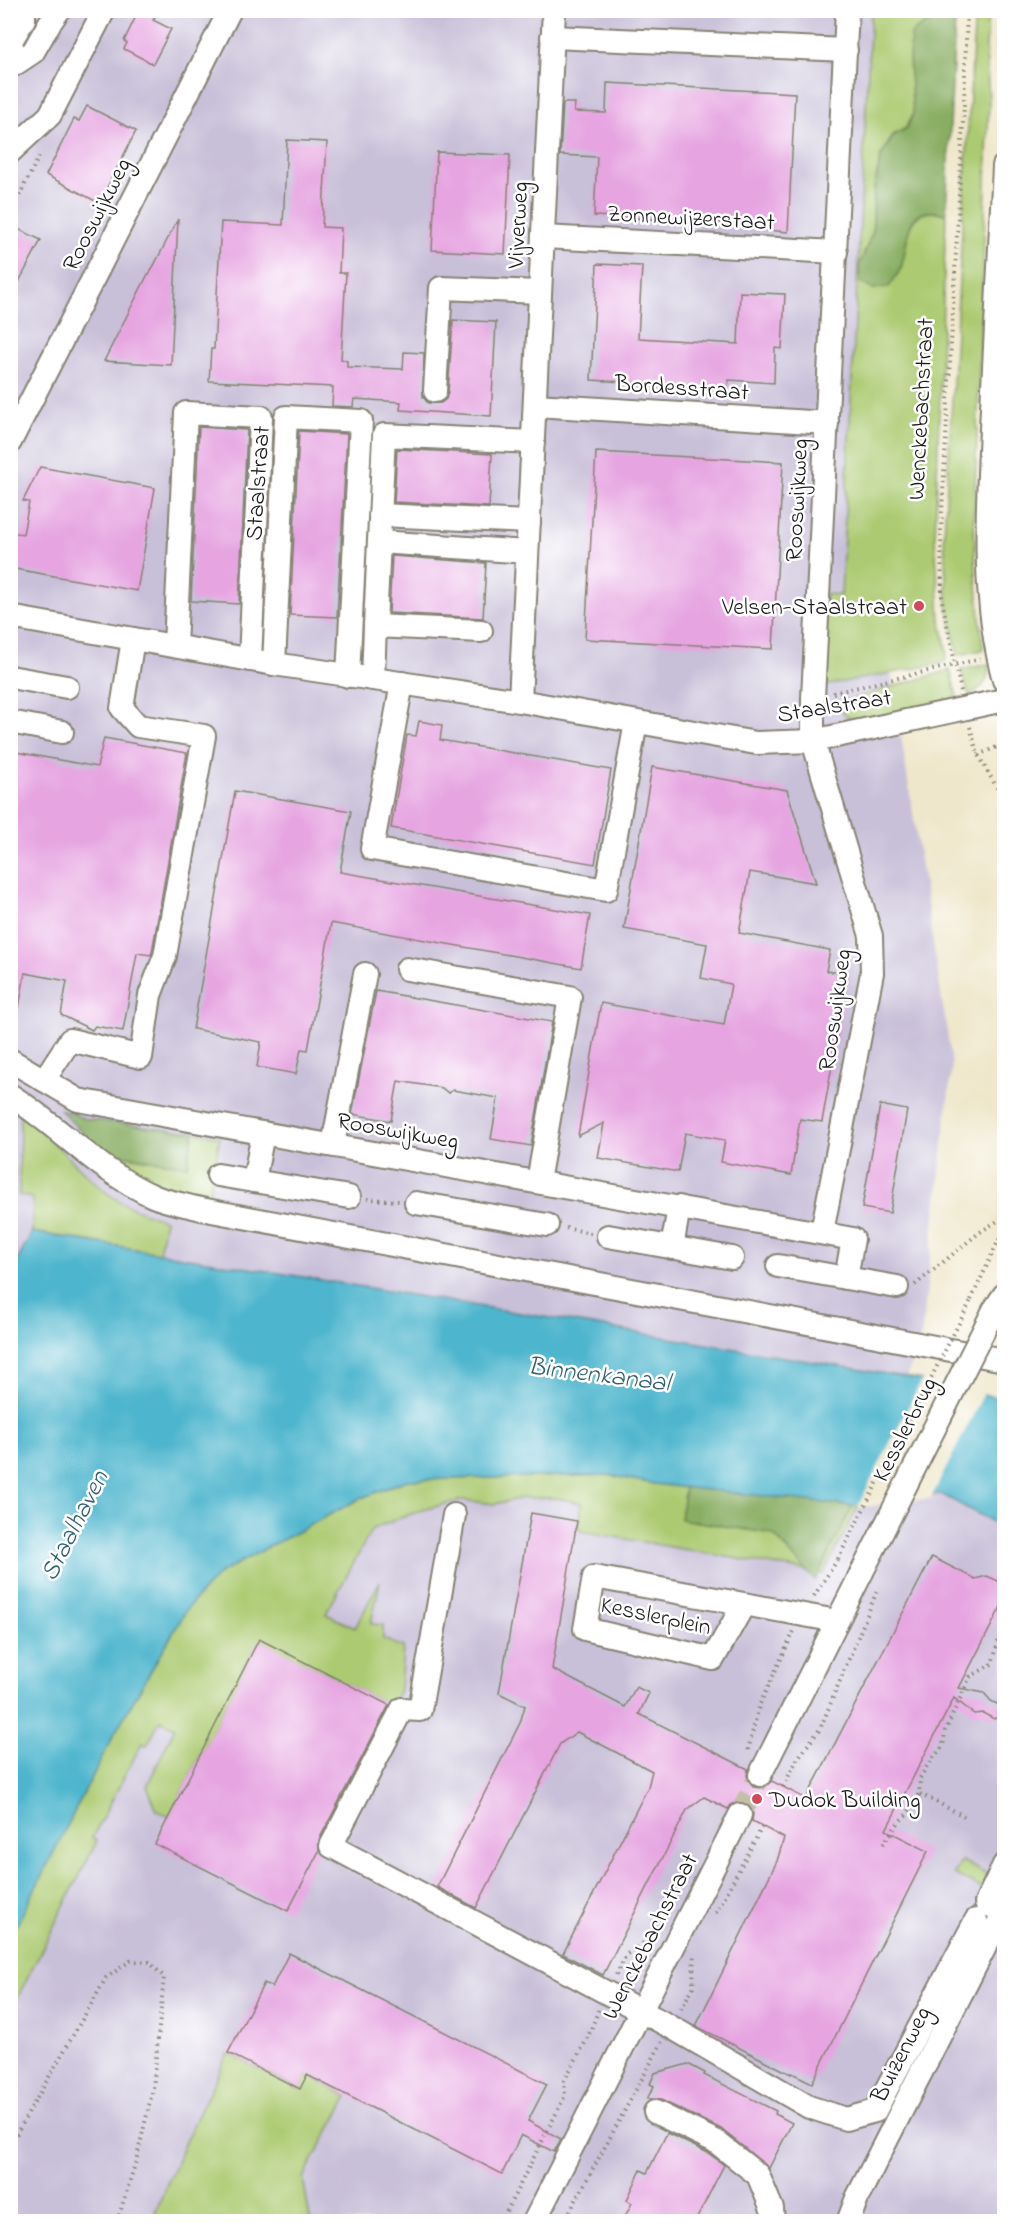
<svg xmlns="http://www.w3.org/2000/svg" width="1015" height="2232" viewBox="0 0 1015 2232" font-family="'Indie Flower',sans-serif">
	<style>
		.industrial { fill: #c8bfd8 }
		.green { fill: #acca71; stroke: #647346; stroke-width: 1.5 }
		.forest { fill: #89ae63; stroke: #526540; stroke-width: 1.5 }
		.water { fill: #4eb5cd; stroke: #356874; stroke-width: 1.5 }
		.pier { fill: #efe7cb }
		.building { fill: #e6a5e1 }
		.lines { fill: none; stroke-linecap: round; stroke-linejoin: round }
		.minor-tunnel { stroke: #c5bea8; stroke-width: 22; stroke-dasharray: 22 11; stroke-linecap: butt }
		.minor-casing { stroke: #868274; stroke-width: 26 }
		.path { stroke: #868274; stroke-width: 4; stroke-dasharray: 1.5 4.5; stroke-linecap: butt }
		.minor { stroke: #fff; stroke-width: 22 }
		.minor-bridge-casing { stroke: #868274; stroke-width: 26; stroke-linecap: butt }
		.path-bridge { stroke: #868274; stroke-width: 4; stroke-dasharray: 1.5 4.5; stroke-linecap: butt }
		.minor-bridge { stroke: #fff; stroke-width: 22 }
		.poi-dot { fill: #d1495b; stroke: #fff; stroke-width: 2 }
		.labels { text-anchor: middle; stroke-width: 5; stroke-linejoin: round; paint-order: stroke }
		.street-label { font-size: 24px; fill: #1c1c1c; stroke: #fff }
		.poi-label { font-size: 24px; fill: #1c1c1c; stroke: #fff; text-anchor: end }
		.water-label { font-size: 26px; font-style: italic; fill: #32616c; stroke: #fff }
	</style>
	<rect width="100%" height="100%" fill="#fff"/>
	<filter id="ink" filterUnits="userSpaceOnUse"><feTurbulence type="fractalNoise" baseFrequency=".0167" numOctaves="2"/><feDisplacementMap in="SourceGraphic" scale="12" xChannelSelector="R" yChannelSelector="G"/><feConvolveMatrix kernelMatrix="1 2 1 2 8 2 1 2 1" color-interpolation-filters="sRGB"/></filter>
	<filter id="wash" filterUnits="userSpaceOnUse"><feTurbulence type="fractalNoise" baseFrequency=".008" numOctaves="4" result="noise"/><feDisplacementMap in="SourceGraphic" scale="24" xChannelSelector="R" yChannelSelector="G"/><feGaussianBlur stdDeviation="1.35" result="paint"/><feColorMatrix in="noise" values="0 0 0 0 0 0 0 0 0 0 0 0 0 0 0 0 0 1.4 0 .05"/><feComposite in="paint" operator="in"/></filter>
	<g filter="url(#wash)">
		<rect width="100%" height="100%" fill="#efe7cb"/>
		<polygon class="industrial" points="11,11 891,11 885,633 952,1064 922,1332 894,1415 1004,1439 1004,2221 11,2222"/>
		<g class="green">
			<path d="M871,11h84v9h-13l-29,77v17l-7,14 -13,7 -12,21 -7,33 -1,42 28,37c7,-30 4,-65 45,-54l-11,324 5,80 7,34 -2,9 -6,3 -111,21 -3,-7v-84l16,1z"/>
			<polygon points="975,11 988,11 986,50 989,100 974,516 976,575 983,650 958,655 947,604 944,535"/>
			<polygon points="1004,398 1004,613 999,592 999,494"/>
			<path d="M989,664c-1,17 -4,23 -20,31l-8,-25z"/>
			<path d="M950,670l7,27c-20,5 -92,30 -109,20 -4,-2 -9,-10 -11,-14z"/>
			<path d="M20,1112c30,25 56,55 86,80 18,14 39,21 59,28l-6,33 -127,-21 1,-34 -14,-3z"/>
			<polygon points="194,1132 220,1137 207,1206 174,1201 99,1151 187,1166"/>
			<polygon points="608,1475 654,1484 859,1505 823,1574 580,1531 581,1503 558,1498 523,1498 494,1504 461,1500 419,1511 372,1529 326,1614 355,1628 380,1581 371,1624 383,1625 383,1639 403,1647 400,1690 392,1707 259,1640 169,1817 157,1810 147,1786 175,1727 160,1720 147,1745 142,1743 92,1838 97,1841 11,2010 11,1936 114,1734 188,1607 220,1573 359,1499 407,1480"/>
			<polygon points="962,1861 988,1875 981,1888 954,1874"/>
			<polygon points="228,2053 299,2089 307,2075 348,2096 303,2178 310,2219 315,2221 151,2222 183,2146"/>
		</g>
		<g class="forest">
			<path d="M942,20h13l-9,194c-44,-12 -35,25 -45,53 -2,7 -8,13 -12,20l-17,2 -12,-7 -1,-16 14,-35 1,-42 7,-33 13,-21 13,-7 6,-14 -4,-55 2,-25 14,-10z"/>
			<polygon points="59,1109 86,1119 194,1132 187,1166 99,1151 91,1141"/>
			<polygon points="685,1487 853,1506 815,1581 773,1534 680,1519"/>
		</g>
		<polygon class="water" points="32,1232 917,1379 995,1397 1004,1396 1004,1528 941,1494 853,1506 654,1484 608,1475 407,1480 359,1499 220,1573 188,1607 114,1734 11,1936 10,1275"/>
		<polygon class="pier" points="923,1378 985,1391 931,1498 857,1508"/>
		<g id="blocks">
			<g class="building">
				<polygon points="139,10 159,10 153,20 171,29 153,64 124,49 127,43 124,41"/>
				<polygon points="607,83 795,93 788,232 767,230 767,225 594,216 597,157 560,155 563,103 575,103 574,112 606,113"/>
				<polygon points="87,106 136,131 99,203 46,175 74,119 79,121"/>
				<polygon points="287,140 327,142 322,227 341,228 339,273 346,273 341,359 347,361 347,367 403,369 404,352 424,353 423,397 428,403 441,403 446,399 448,392 453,320 496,322 491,416 400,410 401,402 354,399 353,407 332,406 333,387 209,381 211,349 214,349 221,222 283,225"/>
				<polygon points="437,152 510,155 505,254 432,250"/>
				<polygon points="178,219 171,365 104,361 148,274 149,275"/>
				<polygon points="18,229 41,240 10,299 10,244"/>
				<polygon points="597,264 642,266 638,338 738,344 740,292 785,294 782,349 775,348 774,383 729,380 728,388 591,380"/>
				<polygon points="199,427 247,430 239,604 191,601"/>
				<polygon points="299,431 347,434 337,617 290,615"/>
				<polygon points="397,449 492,454 489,507 394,502"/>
				<polygon points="596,452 783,462 773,649 585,639"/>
				<polygon points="40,467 155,488 137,591 10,568 10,532 23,534 29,502 23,501"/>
				<polygon points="392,556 486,563 483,618 389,613"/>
				<polygon points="419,721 442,725 440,740 611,770 595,864 391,828 407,735 416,736"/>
				<polygon points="104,738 187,753 152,952 151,955 137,953 123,1031 95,1026 92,1030 61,1015 67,981 25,973 19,1008 10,1007 10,751 97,767"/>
				<polygon points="652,767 787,790 816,883 750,872 739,933 830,950 826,971 848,974 822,1122 800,1119 791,1175 721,1162 725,1140 685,1133 678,1172 598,1158 604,1123 578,1136 601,1003 724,1025 731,984 701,978 707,944 624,929"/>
				<polygon points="235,791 351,811 340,872 590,915 581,968 331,923 308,1050 301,1049 296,1074 257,1067 261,1042 193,1029"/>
				<polygon points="376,991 552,1022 531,1146 491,1139 498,1098 453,1090 448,1093 442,1088 398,1081 391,1121 352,1114"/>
				<polygon points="880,1105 907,1110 890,1213 862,1208"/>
				<polygon points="531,1513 577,1521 552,1669 625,1707 636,1687 649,1693 639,1714 748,1769 747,1776 753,1787 761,1788 772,1781 806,1799 932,1557 975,1579 987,1576 1005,1584 1005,1599 959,1688 984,1693 991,1701 1001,1706 1002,1715 994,1719 983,1713 974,1714 954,1698 886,1830 928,1851 812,2083 792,2073 791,2074 696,2026 777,1861 784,1838 752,1821 753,1814 747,1803 739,1802 732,1804 728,1809 704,1797 687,1810 603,1975 563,1954 648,1787 652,1771 577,1732 560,1744 476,1908 437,1887 520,1723 525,1706 499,1693"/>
				<polygon points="259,1639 389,1705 319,1840 319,1851 288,1911 155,1844"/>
				<polygon points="289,1953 547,2084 528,2121 561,2139 554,2152 521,2135 502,2174 307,2075 300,2089 228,2053 264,1983 272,1987"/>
				<polygon points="688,2064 705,2073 704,2075 776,2111 775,2114 792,2123 769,2168 721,2129 661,2100 647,2099 654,2086 650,2084 655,2073"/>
				<polygon points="667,2133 708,2153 724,2165 695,2222 622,2222 632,2203 627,2200 641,2170 647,2173"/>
			</g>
		</g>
	</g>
	<g filter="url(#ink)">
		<use href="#blocks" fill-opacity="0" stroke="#868274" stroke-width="1.5"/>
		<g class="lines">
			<polyline class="minor-tunnel" points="740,1815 760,1775"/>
			<defs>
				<g id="minor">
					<polyline points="552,37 846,50"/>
					<polyline points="15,64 33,52 49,24 59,10"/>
					<polyline points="15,64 11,41 24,19 24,10"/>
					<polyline points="10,152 50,115 104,10"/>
					<path d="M1004,166c-4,81 -8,162 -12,242 -4,91 -12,184 12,272"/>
					<polyline points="543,237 836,252"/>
					<polyline points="435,391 441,288 540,292"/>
					<polyline points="535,405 827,423"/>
					<polyline points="10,442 230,10"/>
					<polyline points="380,515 529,522"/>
					<polyline points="379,542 527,552"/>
					<polyline points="10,617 274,664 520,701 756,743 813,741 1004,700"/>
					<polyline points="375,626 384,435 533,442"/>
					<polyline points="175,646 186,413 261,417 250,660"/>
					<polyline points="274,664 286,417 361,421 348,676"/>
					<polyline points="10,677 67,687"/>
					<polyline points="373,679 375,626 481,631"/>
					<polyline points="402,683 372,849 606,890 636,722"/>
					<polyline points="520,701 554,10"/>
					<polyline points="10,722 62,732"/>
					<polyline points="407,969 570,997 538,1182"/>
					<polyline points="10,1060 78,1100 853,1239 846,1278"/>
					<polyline points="44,1080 70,1040 141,1057 150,995 165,956 204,736 138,726 122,708 133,639"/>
					<path d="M10,1095c49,31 89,77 143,101 14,6 33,9 48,13l803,151"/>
					<polyline points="333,1145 365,974"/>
					<polyline points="218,1175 349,1197"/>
					<polyline points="254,1181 263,1133"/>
					<polyline points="416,1203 547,1225"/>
					<polyline points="822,1232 872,973 871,936 813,741 813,698 847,10"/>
					<polyline points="608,1236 732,1258"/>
					<polyline points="672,1248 679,1207"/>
					<polyline points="778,1266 897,1287"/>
					<polyline points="994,1310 1004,1295"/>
					<polyline points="454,1515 420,1710 402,1709 331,1846 671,2027 809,2107 846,2119 875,2111 976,1920"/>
					<polyline points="744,1604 713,1659 585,1629 594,1577 837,1621"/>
					<polyline points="760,1775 862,1572"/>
					<polyline points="1004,1865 986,1903 1004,1913"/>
					<polyline points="655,2112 715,2141 758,2175 772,2209 773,2222"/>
					<polyline points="534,2222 740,1815"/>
					<polyline points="848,2222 857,2198 988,1941 1004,1913"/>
				</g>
			</defs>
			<use href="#minor" class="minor-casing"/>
			<g class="path">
				<polyline points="10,203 19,196 41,153"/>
				<polyline points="961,691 942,601 941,530 964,105 967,10"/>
				<polyline points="833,693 980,659"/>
				<polyline points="970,727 978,755 1004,800"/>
				<polyline points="978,755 1004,744"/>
				<polyline points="10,1144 14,1121"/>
				<polyline points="367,1199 399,1201"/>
				<polyline points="566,1228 591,1233"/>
				<polyline points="915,1285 980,1232 1004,1217"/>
				<polyline points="971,1300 1003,1231 1004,1220"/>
				<polyline points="814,1596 838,1559"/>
				<polyline points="748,1750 759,1706 794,1631"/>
				<polyline points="783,1787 798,1758 820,1729 877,1591"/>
				<polyline points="920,1794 968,1818"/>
				<polyline points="883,1844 899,1822 908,1813 919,1794 920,1778 927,1766 943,1746 945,1731 970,1677 992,1664 999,1639 1004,1633"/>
				<polyline points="716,1913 762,1827"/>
				<polyline points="616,1975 627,1954 648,1940 659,1926"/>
				<polyline points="681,2009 693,1987 694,1954"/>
				<polyline points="10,2145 106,1978 130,1961 149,1962 164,1977 153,2089 136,2161 117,2222"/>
				<polyline points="501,2222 565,2096 564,2081 588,2037 599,2009"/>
				<polyline points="564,2222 662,2042"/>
			</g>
			<use href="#minor" class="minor"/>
			<defs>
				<polyline id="minor-bridge" points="862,1572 994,1310"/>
			</defs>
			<use href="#minor-bridge" class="minor-bridge-casing"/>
			<polyline class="path-bridge" points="838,1559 971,1300"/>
			<use href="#minor-bridge" class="minor-bridge"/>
		</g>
	</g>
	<g class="poi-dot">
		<circle cx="919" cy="606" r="6"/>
		<circle cx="757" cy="1799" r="6"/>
	</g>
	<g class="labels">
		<g class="street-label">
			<text transform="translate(96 214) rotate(-63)" y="8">Rooswijkweg</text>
			<text transform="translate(691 217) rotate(3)" y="8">Zonnewijzerstaat</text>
			<text transform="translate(517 225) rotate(-87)" y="8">Vijverweg</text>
			<text transform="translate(682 387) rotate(4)" y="8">Bordesstraat</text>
			<text transform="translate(920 409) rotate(-87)" y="8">Wenckebachstraat</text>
			<text transform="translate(257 483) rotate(-86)" y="8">Staalstraat</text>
			<text transform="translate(796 500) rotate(-87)" y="8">Rooswijkweg</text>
			<text transform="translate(834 705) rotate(-9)" y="8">Staalstraat</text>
			<text transform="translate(834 1010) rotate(-82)" y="8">Rooswijkweg</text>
			<text transform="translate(398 1130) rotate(10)" y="8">Rooswijkweg</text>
			<text transform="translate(904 1429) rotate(-63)" y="8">Kesslerbrug</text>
			<text transform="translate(656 1615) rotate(12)" y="8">Kesslerplein</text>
			<text transform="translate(649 1936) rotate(-63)" y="8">Wenckebachstraat</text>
			<text transform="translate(900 2054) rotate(-63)" y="8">Buizenweg</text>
		</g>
		<g class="poi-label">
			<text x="907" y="614">Velsen-Staalstraat</text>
			<text x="769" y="1807" text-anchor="start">Dudok Building</text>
		</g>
		<g class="water-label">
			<text transform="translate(599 1373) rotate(7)" y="9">Binnenkanaal</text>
			<text transform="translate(73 1525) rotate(-63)" y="9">Staalhaven</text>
		</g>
	</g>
	<rect width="1015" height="2232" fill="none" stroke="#fff" stroke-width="36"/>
</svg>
